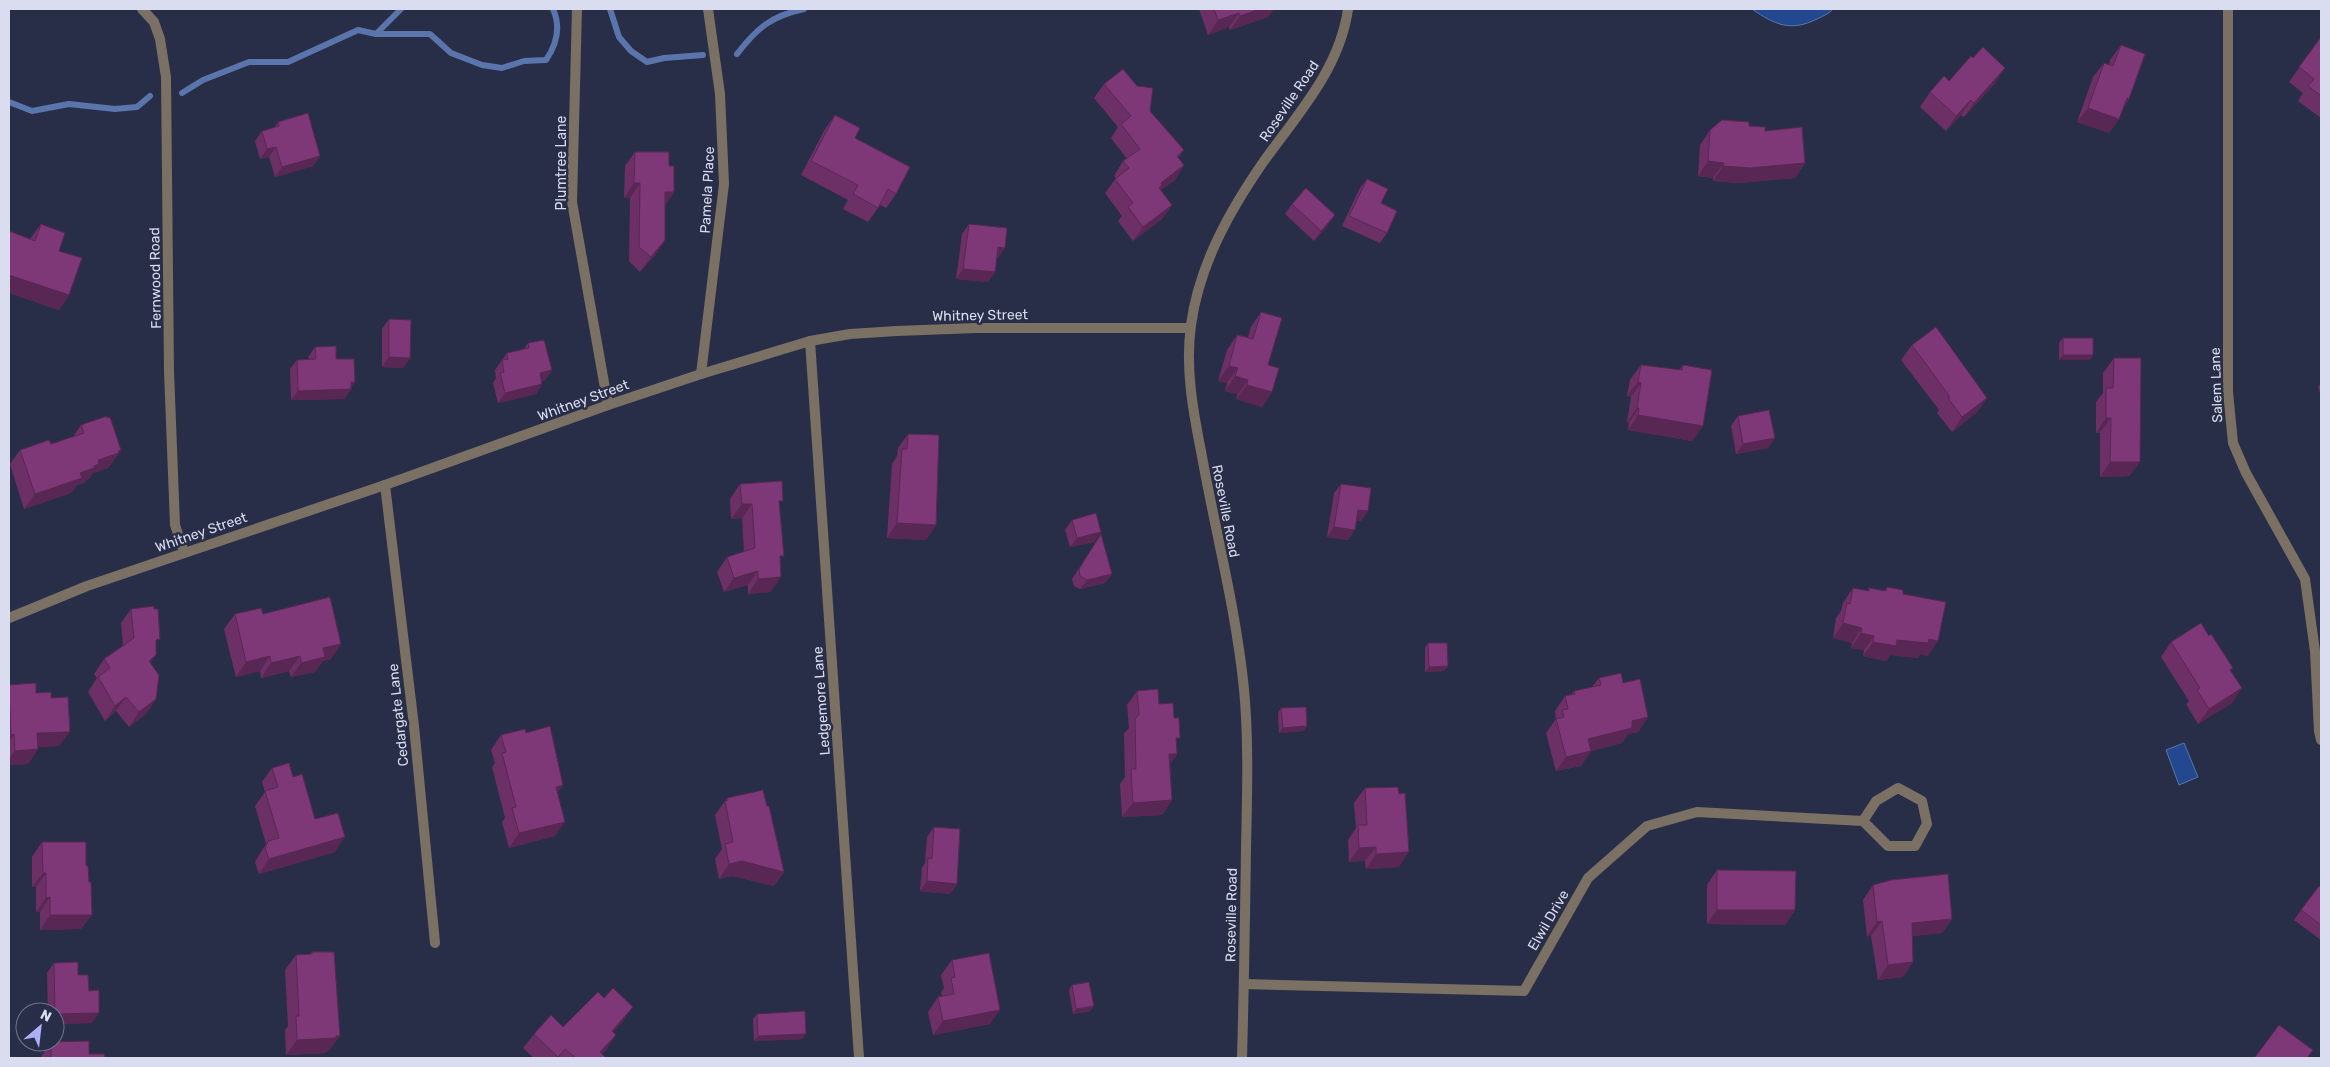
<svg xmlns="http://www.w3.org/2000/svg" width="2330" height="1067" viewBox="0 0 2330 1067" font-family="Rubik,sans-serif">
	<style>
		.water { fill: #244890; stroke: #5a75ac }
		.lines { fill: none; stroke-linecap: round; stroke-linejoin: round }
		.stream { stroke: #5a75ac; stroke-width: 6 }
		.minor { stroke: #7a7064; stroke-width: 10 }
		.tertiary { stroke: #7a7064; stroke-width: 10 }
		.wall { fill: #6c3066 }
		.shaded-wall { fill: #582753 }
		.building { fill: #7e3877; stroke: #582753 }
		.labels { text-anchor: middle; stroke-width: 5; stroke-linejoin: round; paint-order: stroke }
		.street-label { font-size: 14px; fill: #d9ddef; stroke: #292e48 }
	</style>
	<rect width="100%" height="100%" fill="#292e48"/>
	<g class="water">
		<path d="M1752,9h81c-4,5 -10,7 -16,10 -26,13 -42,6 -65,-10z"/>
		<polygon points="2184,743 2198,777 2179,785 2166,750"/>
	</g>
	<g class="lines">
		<g class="stream">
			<polyline points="610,9 619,37 631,51 647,62 664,58 703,55"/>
			<polyline points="376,34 401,9"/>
			<path d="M737,54c20,-26 34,-38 67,-45"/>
			<path d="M182,93l21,-13 46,-18h39l70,-32 18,4h54l21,19 31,12 20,3 22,-7 22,-1c11,-16 15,-33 7,-51"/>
			<polyline points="9,102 32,111 69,104 115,109 137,107 150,96"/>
		</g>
		<g class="minor">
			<polyline points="142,9 154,22 160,39 166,77 169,371 175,525 184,552"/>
			<polyline points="577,9 572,202 608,405"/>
			<polyline points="2228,9 2228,392 2233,443 2246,473 2305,579 2315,651 2319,731 2321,740"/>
			<polyline points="810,341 859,1058"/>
			<polyline points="701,374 724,184 720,94 708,9"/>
			<polyline points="385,485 414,726 435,943"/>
			<polyline points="9,618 87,586 385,485 608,405 701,374 810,341 850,334 897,331 976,328 1190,328"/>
			<polyline points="1244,984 1524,991 1588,878 1647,826 1697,812 1863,821 1888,846 1915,846 1927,824 1922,801 1898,788 1876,801 1863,821"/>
		</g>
		<path class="tertiary" d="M1242,1058c2,-69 3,-139 4,-209 1,-53 3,-107 -2,-160 -8,-80 -29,-159 -43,-238 -8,-40 -16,-84 -10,-126 8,-60 39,-115 73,-164 34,-47 76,-93 84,-152"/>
	</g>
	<g class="wall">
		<polygon points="1199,9 1274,9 1268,17 1230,30 1229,27 1208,35"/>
		<polygon points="2321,37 2321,118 2298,101 2303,93 2289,82"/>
		<polygon points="2121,45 2129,99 2123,109 2119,119 2109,133 2077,122 2093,77 2104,63 2109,65 2110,60"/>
		<polygon points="1949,81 1995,83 1964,117 1961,115 1946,131 1920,107 1930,92"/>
		<polygon points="1104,84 1150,111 1184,150 1178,158 1184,165 1175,180 1160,190 1172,205 1162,219 1133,241 1118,221 1122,216 1105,193 1116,178 1114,176 1123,161 1127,159 1111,138 1118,127 1094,98"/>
		<polygon points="835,115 855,138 896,194 886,208 880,205 868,222 843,209 848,200 801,175 825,129"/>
		<polygon points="278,122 320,156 313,166 275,177 269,157 260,159 255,141 262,131 274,128"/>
		<polygon points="1749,126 1765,131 1805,163 1795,178 1740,183 1713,181 1713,178 1698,176 1700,145 1710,130"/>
		<polygon points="635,152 669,166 674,192 665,205 665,240 655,255 640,272 629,261 630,198 624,198 625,166"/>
		<polygon points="1367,179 1381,203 1387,233 1380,243 1342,226 1360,188"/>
		<polygon points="1292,204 1328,225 1314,241 1285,214"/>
		<polygon points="41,224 59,251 69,295 59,310 9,293 9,231 30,239"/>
		<polygon points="969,224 998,258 997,258 995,272 988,282 956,279 962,234"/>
		<polygon points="1261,312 1272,392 1262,407 1236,399 1238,394 1225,391 1227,383 1218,381 1227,350 1237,335 1248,337 1251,327"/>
		<polygon points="389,319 410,358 403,368 382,367 382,329"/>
		<polygon points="2063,338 2090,360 2059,360 2059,343"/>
		<polygon points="528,343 552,370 545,380 542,381 542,384 536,394 498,403 493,383 496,378 495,370 507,353 524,349"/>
		<polygon points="1912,345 1987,398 1976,413 1952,432 1937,413 1939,410 1901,360"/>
		<polygon points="315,347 351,387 351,389 344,399 291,400 290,369 297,360 309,359 308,357"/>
		<polygon points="2114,358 2140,462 2129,476 2100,477 2100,433 2096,433 2096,402 2103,393 2103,373"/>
		<polygon points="1641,365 1679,370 1683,365 1703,426 1692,441 1628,430 1629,423 1627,422 1631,397 1627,396 1630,380"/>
		<polygon points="2321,383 2321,396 2318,387"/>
		<polygon points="1738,416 1775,438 1768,448 1736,454 1731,426"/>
		<polygon points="81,425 121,450 108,468 93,473 89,479 86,480 84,483 77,485 71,493 24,509 10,464 20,450 51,444 73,437"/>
		<polygon points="908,434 936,525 926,540 887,538 892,464 897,456 898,448"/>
		<polygon points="740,484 780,506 780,561 771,592 748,594 748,585 724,592 717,572 727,557 744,552 742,518 731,519 730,499"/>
		<polygon points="1341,484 1361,521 1357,520 1348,540 1327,537 1334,493"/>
		<polygon points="1072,520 1101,532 1094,542 1070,547 1065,530"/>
		<polygon points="1101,534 1112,574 1105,583 1080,589 1074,586 1072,579"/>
		<polygon points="1887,587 1903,594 1928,656 1920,654 1918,658 1890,655 1886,661 1863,656 1864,650 1851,648 1852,643 1833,638 1836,618 1841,611 1843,603 1853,588 1868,591 1869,588 1884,591"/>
		<polygon points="131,609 156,655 150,663 156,699 146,714 129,727 116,711 105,721 88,692 97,678 94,674 104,659 123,646 121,623"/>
		<polygon points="235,614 263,614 331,659 323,661 315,672 291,677 289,671 261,678 260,671 236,677 224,629"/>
		<polygon points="2171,642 2232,703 2198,724 2186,704 2189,701 2161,657"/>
		<polygon points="1428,643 1448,666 1444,671 1425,672 1425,648"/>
		<polygon points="1599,678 1623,683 1648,717 1638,732 1628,734 1622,743 1591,751 1581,766 1556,771 1546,733 1556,719 1555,711 1565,696 1572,694 1574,691 1592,687"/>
		<polygon points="9,685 36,693 51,698 59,746 38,747 38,749 28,764 9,765"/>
		<polygon points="1137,691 1159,704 1174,718 1177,754 1170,764 1172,800 1162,815 1122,817 1120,784 1125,777 1124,734 1129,728 1127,705"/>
		<polygon points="1281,708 1304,731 1279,733 1278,713"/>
		<polygon points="526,733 558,793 555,836 509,848 502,822 505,818 492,767 495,763 491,750 501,735"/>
		<polygon points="272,768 293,777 315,819 335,852 259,874 255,862 266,844 255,806 265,792 262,782"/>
		<polygon points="1365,788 1399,867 1366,869 1365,861 1349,862 1348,840 1356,828 1354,803"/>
		<polygon points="727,798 767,806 784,872 774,886 732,876 719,879 715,859 722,849 715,815"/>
		<polygon points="934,827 957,884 950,894 920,891 922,868 925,863 927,837"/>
		<polygon points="42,842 81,929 40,930 40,912 36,912 36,887 32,887 32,857"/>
		<polygon points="1717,870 1795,910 1785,925 1707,924 1707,885"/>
		<polygon points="1873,885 1952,919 1942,933 1912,936 1903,977 1878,980 1871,936 1867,936 1863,900"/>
		<polygon points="2321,888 2321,940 2294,920 2301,910"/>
		<polygon points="312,952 340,1036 329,1050 327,1051 326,1053 286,1055 285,1030 288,1026 285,970 296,955 310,954"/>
		<polygon points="952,960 990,1024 933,1035 928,1012 938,997 942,996 941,992 944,988 941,975"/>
		<polygon points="54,963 78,975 89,991 92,1023 55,1024 55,1012 48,1012 47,973"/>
		<polygon points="1072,985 1094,1006 1090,1011 1073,1014 1069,990"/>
		<polygon points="757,1014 803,1039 754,1041 753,1019"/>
		<polygon points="623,1021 613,1032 616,1035 602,1054 606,1058 534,1058 523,1048 534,1034 563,1027"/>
		<polygon points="51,1042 89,1054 105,1058 41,1058 41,1057"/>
	</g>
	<g class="shaded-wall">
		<polygon points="1260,9 1274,9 1268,17 1230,30 1240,16"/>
		<polygon points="1239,13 1229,27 1208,35 1218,20"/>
		<polygon points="2005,68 1995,83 1964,117 1974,103"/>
		<polygon points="2127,98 2129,99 2119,114"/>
		<polygon points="1971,100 1961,115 1946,131 1956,116"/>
		<polygon points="2088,108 2119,119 2109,133 2077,122"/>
		<polygon points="276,147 269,157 260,159 267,149"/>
		<polygon points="320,156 313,166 275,177 282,167"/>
		<polygon points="1708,161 1724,163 1713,178 1698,176"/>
		<polygon points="1805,163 1795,178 1740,183 1713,181 1723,166"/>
		<polygon points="1184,165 1175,180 1156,194 1161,183"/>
		<polygon points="634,183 640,183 630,198 624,198"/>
		<polygon points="665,192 674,192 664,206"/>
		<polygon points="1172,205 1162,219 1133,241 1143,227"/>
		<polygon points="1335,215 1328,225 1314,241 1321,231"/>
		<polygon points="665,240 655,255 640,272 651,257"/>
		<polygon points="998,247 1005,248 998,258 991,257"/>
		<polygon points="963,269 995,272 988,282 956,279"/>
		<polygon points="9,275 69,295 59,310 9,293"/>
		<polygon points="2063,355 2093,355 2090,360 2059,360"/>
		<polygon points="389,357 410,358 403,368 382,367"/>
		<polygon points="1229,366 1238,368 1227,383 1218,381"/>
		<polygon points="552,370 545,380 533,383 540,373"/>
		<polygon points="1235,376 1248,380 1238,394 1225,391"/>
		<polygon points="351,382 355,382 350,389 351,389 344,399 291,400 298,391"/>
		<polygon points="1638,382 1641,383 1631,397 1627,396"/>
		<polygon points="542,384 536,394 498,403 505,393"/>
		<polygon points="1247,385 1272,392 1262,407 1236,399"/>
		<polygon points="1987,398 1976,413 1952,432 1962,417"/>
		<polygon points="1637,408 1639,408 1629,423 1627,422"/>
		<polygon points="1638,415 1703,426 1692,441 1628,430"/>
		<polygon points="2106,418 2111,418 2100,433 2096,433"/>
		<polygon points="1775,438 1768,448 1736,454 1743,444"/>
		<polygon points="121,450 108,468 93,473 89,479 86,480 84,483 77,485 71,493 24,509 35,494 80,473 98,460"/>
		<polygon points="2110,462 2140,462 2129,476 2100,477"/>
		<polygon points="742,504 752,504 742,518 731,519"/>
		<polygon points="1358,510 1368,511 1361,521 1351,520"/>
		<polygon points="897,523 936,525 926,540 887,538"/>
		<polygon points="1334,527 1355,530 1348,540 1327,537"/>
		<polygon points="1101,532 1094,542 1070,547 1077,538"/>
		<polygon points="758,571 748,585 724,592 734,578"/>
		<polygon points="1112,574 1105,583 1080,589 1087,580"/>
		<polygon points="781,577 771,592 748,594 758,579"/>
		<polygon points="1843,623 1862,628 1852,643 1833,638"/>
		<polygon points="1861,633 1874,636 1864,650 1851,648"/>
		<polygon points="1929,639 1938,641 1928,656 1920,654 1918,658 1890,655 1886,661 1863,656 1873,642 1897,640"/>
		<polygon points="341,644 331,659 323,661 315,672 291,677 301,663 323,648"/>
		<polygon points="156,655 146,669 149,661"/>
		<polygon points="270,656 260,671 236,677 246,662"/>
		<polygon points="300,656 289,671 261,678 271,663"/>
		<polygon points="1448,666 1444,671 1425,672 1429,667"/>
		<polygon points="2242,688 2232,703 2198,724 2209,709"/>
		<polygon points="126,697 116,711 105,721 115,706"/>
		<polygon points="156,699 146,714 129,727 139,712"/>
		<polygon points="1648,717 1638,732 1628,734 1622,743 1582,753 1591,751 1581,766 1556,771 1566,757 1588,739 1632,721"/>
		<polygon points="1307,726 1304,731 1279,733 1283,728"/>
		<polygon points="70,732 59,746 27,748 37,733"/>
		<polygon points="14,734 9,742 9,738 11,735"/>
		<polygon points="38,749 28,764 9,765 9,759 15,751"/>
		<polygon points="1169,754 1177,754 1167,768"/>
		<polygon points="563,785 553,800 556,787"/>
		<polygon points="1172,800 1162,815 1122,817 1133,803"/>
		<polygon points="565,822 555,836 509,848 519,833"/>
		<polygon points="345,837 335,852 259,874 269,859"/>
		<polygon points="1376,847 1365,861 1349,862 1359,848"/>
		<polygon points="1409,852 1399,867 1366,869 1376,854"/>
		<polygon points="742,861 784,872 774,886 732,876 719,879 729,864"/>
		<polygon points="43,873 46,873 36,887 32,887"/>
		<polygon points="927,881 957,884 950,894 920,891"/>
		<polygon points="50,897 40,912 36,912 46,898"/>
		<polygon points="1717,910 1795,910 1785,925 1707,924"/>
		<polygon points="50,915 92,915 81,929 40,930"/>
		<polygon points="1952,919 1942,933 1901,937 1912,923"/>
		<polygon points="1882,921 1871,936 1867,936 1877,922"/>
		<polygon points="1913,962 1903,977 1878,980 1888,965"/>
		<polygon points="1094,1006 1090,1011 1073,1014 1076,1009"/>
		<polygon points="633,1007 623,1021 602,1046 612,1031"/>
		<polygon points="1000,1010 990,1024 933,1035 943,1021"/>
		<polygon points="99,1013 92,1023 55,1024 55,1014"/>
		<polygon points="806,1034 803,1039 754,1041 758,1036"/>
		<polygon points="616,1035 606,1050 598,1058 600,1052"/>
		<polygon points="340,1036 329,1050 327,1051 326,1053 286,1055 297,1040"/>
	</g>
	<g class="building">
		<polygon points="1214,9 1260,9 1240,16 1239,13 1218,20"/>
		<polygon points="2321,37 2321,96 2308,86 2314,79 2299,67"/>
		<polygon points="2121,45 2145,54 2129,99 2127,98 2119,119 2088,108 2104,63 2113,66"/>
		<polygon points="1983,47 2005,68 1974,103 1971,100 1956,116 1930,92 1944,76 1949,81 1971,56 1973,58"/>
		<polygon points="1123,69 1137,86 1153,88 1150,111 1184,150 1177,156 1184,165 1161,183 1162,185 1159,188 1172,205 1143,227 1128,207 1133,203 1115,179 1129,168 1123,161 1140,149 1121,124 1131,116 1104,84"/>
		<polygon points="308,113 320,156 282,167 276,147 267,149 262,131 279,126 278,122"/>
		<polygon points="835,115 860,128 855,138 910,167 896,194 888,189 878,208 853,194 858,185 811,161"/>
		<polygon points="1722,120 1749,122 1749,126 1765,127 1765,131 1802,127 1805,163 1750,168 1723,166 1724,163 1708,161 1710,130"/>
		<polygon points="635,152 669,152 669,166 674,166 674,192 665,192 665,240 651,257 639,247 640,183 634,183"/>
		<polygon points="1367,179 1388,189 1381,203 1397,211 1387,233 1349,216"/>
		<polygon points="1306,188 1335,215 1321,231 1292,204"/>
		<polygon points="41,224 65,233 59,251 82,258 69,295 9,275 9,231 35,241"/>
		<polygon points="969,224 1007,228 1005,248 998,247 995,272 963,269"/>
		<polygon points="1261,312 1282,318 1268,365 1279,368 1272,392 1247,385 1248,380 1235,376 1238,368 1229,366 1237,335 1253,339"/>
		<polygon points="389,319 411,320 410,358 389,357"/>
		<polygon points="1936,327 1987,398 1962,417 1948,398 1950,397 1912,345"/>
		<rect x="2063" y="338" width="30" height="17"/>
		<polygon points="544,340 552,370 540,373 542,384 505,393 500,373 504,372 502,360 508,359 507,353 529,348 528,343"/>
		<polygon points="336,346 336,359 354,359 355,382 351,382 351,389 298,391 297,360 316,359 315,347"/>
		<polygon points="2114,358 2141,358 2140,462 2110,462 2111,418 2106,418 2106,388 2113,388"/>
		<polygon points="1641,365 1682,370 1683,365 1712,370 1703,426 1638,415 1639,408 1637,408 1641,383 1638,382"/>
		<polygon points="1769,410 1775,438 1743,444 1738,416"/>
		<polygon points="107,416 107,418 110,417 121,450 118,451 119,453 98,460 99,464 94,466 94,468 80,473 82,478 35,494 20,450 49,440 51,444 84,433 81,425"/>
		<polygon points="908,434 939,435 936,525 897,523 902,449 907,449"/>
		<polygon points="782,481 783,501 779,501 784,556 780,556 781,577 758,579 758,571 734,578 727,557 755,548 752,504 742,504 740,484"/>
		<polygon points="1341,484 1371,488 1368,511 1358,510 1355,530 1334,527"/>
		<polygon points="1096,513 1101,532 1077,538 1072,520"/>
		<polygon points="1101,534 1112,574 1087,580 1080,576 1079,569"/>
		<polygon points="1887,587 1903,590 1903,594 1946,602 1938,641 1929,639 1928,643 1897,640 1896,646 1873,642 1874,636 1861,633 1862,628 1843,623 1847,603 1850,604 1853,588 1869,591 1869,588 1886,591"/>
		<polygon points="330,597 341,644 323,648 325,657 301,663 300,656 271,663 270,656 246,662 235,614 261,608 263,614"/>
		<polygon points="154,606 154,609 158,609 160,639 156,640 156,655 149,661 159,675 156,699 139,712 126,697 115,706 98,677 110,668 104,659 134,638 131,609"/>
		<polygon points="2201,623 2209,636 2211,634 2233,668 2230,670 2242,688 2209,709 2197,690 2200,688 2171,642"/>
		<polygon points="1428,643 1447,643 1448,666 1429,667"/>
		<polygon points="1621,673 1623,683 1640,679 1648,717 1632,721 1632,728 1588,739 1591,751 1566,757 1556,719 1564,717 1562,710 1568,709 1565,696 1575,694 1574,691 1601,685 1599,678"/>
		<polygon points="36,683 36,693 51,692 51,698 68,697 70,732 37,733 38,749 15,751 14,734 11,735 9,685"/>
		<polygon points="1158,689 1159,704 1173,703 1174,718 1179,718 1180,738 1176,738 1177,754 1169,754 1172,800 1133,803 1131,769 1136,769 1135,719 1139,714 1137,691"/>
		<polygon points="1306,707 1307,726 1283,728 1281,708"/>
		<polygon points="550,726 563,785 556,787 565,822 519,833 512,808 516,807 502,753 506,752 501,735 525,729 526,733"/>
		<polygon points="289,763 293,777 302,774 315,819 338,813 345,837 269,859 265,848 268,841 279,838 265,791 278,787 272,768"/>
		<polygon points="1398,787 1399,794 1405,793 1409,852 1376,854 1376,847 1359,848 1358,825 1367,825 1365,788"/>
		<polygon points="763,790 767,806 769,806 784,872 742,861 729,864 725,844 733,842 725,801 728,800 727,798"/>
		<polygon points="934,827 960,829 957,884 927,881 928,858 932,859"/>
		<polygon points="42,842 86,842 86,866 88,866 89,882 91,882 92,915 50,915 50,897 46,898 46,873 43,873"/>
		<polygon points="1717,870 1796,871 1795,910 1717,910"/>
		<polygon points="1948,874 1952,919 1912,923 1913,962 1888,965 1882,921 1877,922 1873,885 1891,880"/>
		<polygon points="2319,886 2321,888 2321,925 2301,910"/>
		<polygon points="312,952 334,952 340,1036 336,1036 336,1038 297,1040 296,1016 299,1016 296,955 312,954"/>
		<polygon points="989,953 1000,1010 943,1021 938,997 954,994 951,978 955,977 952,960"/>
		<polygon points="78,962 78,975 88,975 89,991 99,990 99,1013 55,1014 54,963"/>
		<polygon points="1089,982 1094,1006 1076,1009 1072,985"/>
		<polygon points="613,988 633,1007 612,1031 616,1035 600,1052 606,1058 576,1058 565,1049 558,1057 534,1034 551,1015 563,1027 598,992 604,998"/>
		<polygon points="805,1011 806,1034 758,1036 757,1014"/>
		<polygon points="2279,1025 2313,1050 2307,1058 2256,1058 2255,1057"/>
		<polygon points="89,1041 89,1054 104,1054 105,1058 51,1058 51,1042"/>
	</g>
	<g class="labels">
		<g class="street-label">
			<text transform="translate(1289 101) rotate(-56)" y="5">Roseville Road</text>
			<text transform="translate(561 163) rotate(-90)" y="5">Plumtree Lane</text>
			<text transform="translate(707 190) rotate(-87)" y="5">Pamela Place</text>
			<text transform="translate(155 278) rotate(-91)" y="5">Fernwood Road</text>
			<text transform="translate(980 315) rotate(-1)" y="5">Whitney Street</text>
			<text transform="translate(2216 385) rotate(-92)" y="5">Salem Lane</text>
			<text transform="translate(583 400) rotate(-20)" y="5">Whitney Street</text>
			<text transform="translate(1226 511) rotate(79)" y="5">Roseville Road</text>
			<text transform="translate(201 532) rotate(-19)" y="5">Whitney Street</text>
			<text transform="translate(821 701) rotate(-94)" y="5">Ledgemore Lane</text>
			<text transform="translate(398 715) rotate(-96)" y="5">Cedargate Lane</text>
			<text transform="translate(1231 915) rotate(-89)" y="5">Roseville Road</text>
			<text transform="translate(1548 920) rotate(-60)" y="5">Elwil Drive</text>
		</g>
	</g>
	<rect width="2330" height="1067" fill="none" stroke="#d9ddef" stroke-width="20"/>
	<g transform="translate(40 1027) rotate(28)"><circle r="24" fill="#292e48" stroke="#6f748b"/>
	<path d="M0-4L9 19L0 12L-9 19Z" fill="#acaffb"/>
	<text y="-8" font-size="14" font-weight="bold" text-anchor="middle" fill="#d9ddef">N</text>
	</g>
</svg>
